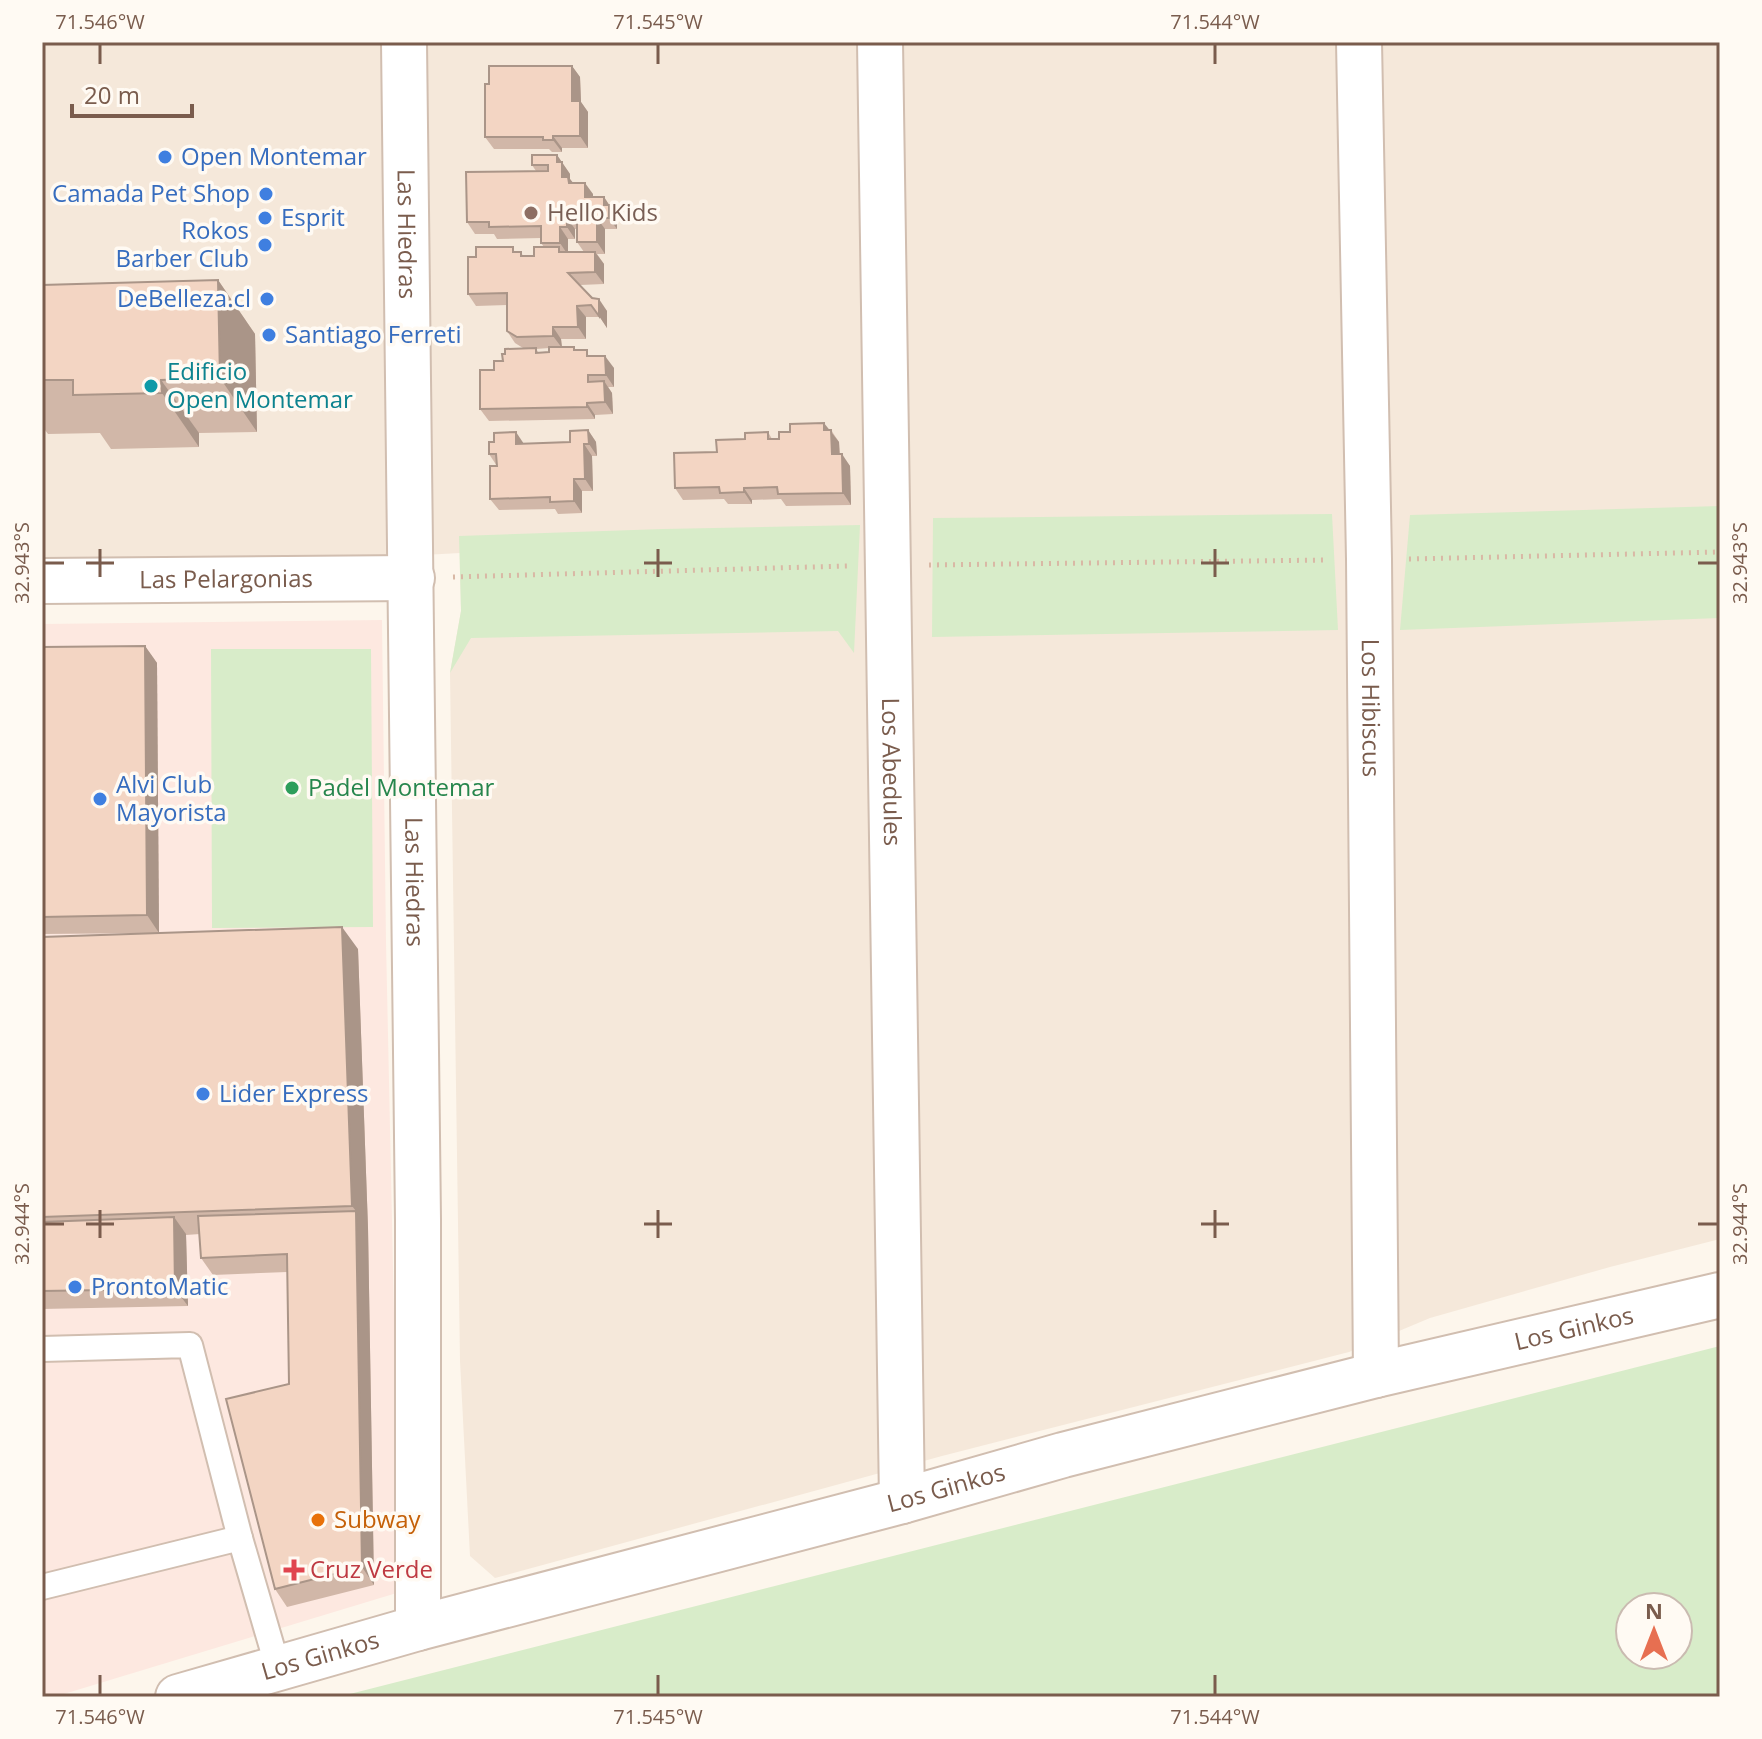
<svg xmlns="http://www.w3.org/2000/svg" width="1762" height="1739" viewBox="0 0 1762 1739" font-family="'Open Sans',sans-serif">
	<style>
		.residential { fill: #f5e8da }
		.commercial { fill: #fde8e0 }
		.green { fill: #d8ecc9; fill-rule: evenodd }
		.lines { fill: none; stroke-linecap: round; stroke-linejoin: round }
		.service-casing { stroke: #d1beb0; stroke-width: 28 }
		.minor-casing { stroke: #d1beb0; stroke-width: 48 }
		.path { stroke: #d9b8a5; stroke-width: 5; stroke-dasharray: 2 6; stroke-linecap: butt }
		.service { stroke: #fff; stroke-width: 24 }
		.minor { stroke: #fff; stroke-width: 44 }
		.wall { fill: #d1b7a8; fill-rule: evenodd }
		.shaded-wall { fill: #aa9588 }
		.building { fill: #f3d5c3; stroke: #aa9588; stroke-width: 2 }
		.ticks { fill: none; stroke: #7a5c4d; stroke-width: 3 }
		.shop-dot { fill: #3f7fe0; stroke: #fffaf3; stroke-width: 3 }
		.education-dot { fill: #8d6e63; stroke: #fffaf3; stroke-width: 3 }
		.culture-dot { fill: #0f9aa8; stroke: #fffaf3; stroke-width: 3 }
		.leisure-dot { fill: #2e9e5b; stroke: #fffaf3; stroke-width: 3 }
		.food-dot { fill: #e8710a; stroke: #fffaf3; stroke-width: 3 }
		.health-dot { fill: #e0444e; stroke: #fffaf3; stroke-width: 3 }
		.labels { text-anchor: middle; stroke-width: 7; stroke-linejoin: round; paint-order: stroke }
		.shop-label { font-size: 24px; fill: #366cbe; stroke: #fffaf3; text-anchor: start }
		.education-label { font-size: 24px; fill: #785e54; stroke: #fffaf3; text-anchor: start }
		.street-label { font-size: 24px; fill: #7a5c4d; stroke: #fffaf3 }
		.culture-label { font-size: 24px; fill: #0d838f; stroke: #fffaf3; text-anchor: start }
		.leisure-label { font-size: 24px; fill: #27864d; stroke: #fffaf3; text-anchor: start }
		.food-label { font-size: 24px; fill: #c56008; stroke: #fffaf3; text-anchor: start }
		.health-label { font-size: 24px; fill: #be3a42; stroke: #fffaf3; text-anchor: start }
		.neatline { fill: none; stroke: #7a5c4d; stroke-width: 3 }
		.ticks-label { font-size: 20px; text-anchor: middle; fill: #7a5c4d }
	</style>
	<rect width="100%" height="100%" fill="#fdf6ec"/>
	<polygon class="residential" points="42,42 1720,42 1720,1239 1610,1267 1430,1318 1349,1352 942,1456 495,1578 470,1556 460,1361 450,673 461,611 460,553 388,557 42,564"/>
	<polygon class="commercial" points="382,620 386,942 400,1592 54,1697 42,1697 42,624"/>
	<g class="green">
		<polygon points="1720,506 1720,618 1400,630 1410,515"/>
		<polygon points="1332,514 1338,630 932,637 933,518"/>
		<polygon points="860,525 854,653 838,631 471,638 450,673 461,611 459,536 663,529"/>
		<polygon points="211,649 371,649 373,927 212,928"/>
		<path d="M1720,1346v351h-1382zM1678,1607v48h-48v-48z"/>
	</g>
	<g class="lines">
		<defs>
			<g id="service">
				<polyline points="42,1349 190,1345 240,1538 42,1587"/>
				<polyline points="240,1538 278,1668"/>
			</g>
			<g id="minor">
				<path id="s1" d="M404,42l14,1178v408"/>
				<path id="s2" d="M880,42l22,1459"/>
				<path id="s3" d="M1359,42l10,517 7,816"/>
				<path id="s4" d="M42,581l370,-3"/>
				<path id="s5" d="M178,1697l240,-69 484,-127 161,-46 313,-80 344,-80"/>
			</g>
		</defs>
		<use href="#service" class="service-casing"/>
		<use href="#minor" class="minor-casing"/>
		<g class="path">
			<polyline points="1409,559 1720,552"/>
			<polyline points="929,565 1327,560"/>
			<polyline points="453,577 847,566"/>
		</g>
		<use href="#service" class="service"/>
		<use href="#minor" class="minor"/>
	</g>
	<g class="wall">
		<polygon points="572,66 580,77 581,102 588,112 588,148 562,148 562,152 552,152 549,149 494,149 485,137 489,84"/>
		<path d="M557,155l13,19v5l3,4 20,11v3h11l13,20v12h-12v25h-8l7,10v20l-24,1 27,26v17l-7,-11h-14v22h-25l1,8 14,3 15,6 23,12v19h-6l4,6 1,21 -18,1v4l-106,2 -9,-12 14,-39 9,-9 20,-13 -8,-5 -8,-12v-26l-31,1 -8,-12 8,-37 41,-5h4l2,4h11l10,-9 -3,-4v-5l-44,1 -3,-5h-19l-8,-12 69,-51 -4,-6zM575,229h2v13l7,10h-16v-13h7zM549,348v4l-10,1 -3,-4z"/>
		<polygon points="218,280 255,334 257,432 199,433 199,447 111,449 100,433 48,434 42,426 42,285"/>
		<polygon points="588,430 596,442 597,456 592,456 593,491 582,491 582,513 558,514 555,509 499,510 490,499 497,466 489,454 523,444 570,442"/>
		<polygon points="831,430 839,442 840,454 850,466 851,505 786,506 781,499 752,500 752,504 728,504 724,499 683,500 675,488 717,452 745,439 768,432 772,439 779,439"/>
		<polygon points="145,646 157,663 159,933 42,934 42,647"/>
		<polygon points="42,937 358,949 368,1228 374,1585 287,1607 275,1589 289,1384 287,1272 213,1275 201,1258 200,1234 186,1235 188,1306 42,1309"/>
	</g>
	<g class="shaded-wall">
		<polygon points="572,66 580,77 581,102 588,112 588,148 580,136 572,101"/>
		<polygon points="553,136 562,148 562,152 553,140"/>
		<polygon points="557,155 570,174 570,179 577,188 562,177 557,162"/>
		<polygon points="585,183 593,194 593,209 585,197"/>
		<polygon points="604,197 617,217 617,229 609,218 604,205"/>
		<polygon points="567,218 575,229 575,239 567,227"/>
		<polygon points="597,218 605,229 605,254 597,242"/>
		<polygon points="560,227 568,239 568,255 560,243"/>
		<polygon points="595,252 604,264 604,284 595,272"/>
		<polygon points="218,280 255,334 257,432 220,378"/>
		<polygon points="599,299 607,311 607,328 599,316"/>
		<polygon points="577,306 586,317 586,339 578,327"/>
		<polygon points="553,327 561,339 562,348 553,336"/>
		<polygon points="605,356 614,368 614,387 606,375"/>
		<polygon points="161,380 199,433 199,447 162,393"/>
		<polygon points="604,381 612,393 613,414 605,402"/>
		<polygon points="587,403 595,415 595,419 587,407"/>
		<polygon points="824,423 839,442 840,466 832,454 824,430"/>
		<polygon points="588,430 596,442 597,456 589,444"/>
		<polygon points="516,432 524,444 516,444"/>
		<polygon points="584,444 592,456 593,491 585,479"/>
		<polygon points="842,454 850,466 851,505 843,493"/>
		<polygon points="574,479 582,491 582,513 574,501"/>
		<polygon points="744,488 752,500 752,504 744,492"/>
		<polygon points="145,646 157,663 159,933 147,915"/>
		<polygon points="342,927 358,949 368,1228 374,1585 362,1567 356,1211 352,1206"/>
		<polygon points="174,1217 186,1234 188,1306 175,1289"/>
	</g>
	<g class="building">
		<polygon points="489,66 572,66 572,101 580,101 580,136 553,136 553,140 543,140 543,137 485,137 485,84 489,84"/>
		<polygon points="532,155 557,155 557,162 562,162 562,177 568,177 569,183 585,183 585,197 604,197 604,205 609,205 609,218 597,218 597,242 577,242 577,210 573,210 573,218 567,218 567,227 560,227 560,243 541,243 541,226 489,227 489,222 467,222 466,172 548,171 548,165 532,165"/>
		<polygon points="476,247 513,247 513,252 521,252 521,256 534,256 534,247 559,247 559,252 595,252 595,272 568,273 592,298 599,299 599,316 591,305 577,306 578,327 553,327 553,336 517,337 507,331 507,293 468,294 468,257 476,257"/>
		<polygon points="218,280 220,378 161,380 162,393 73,395 73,380 42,380 42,285"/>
		<polygon points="549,347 574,347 574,350 587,350 587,356 605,356 606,375 588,375 588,382 604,381 605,402 587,403 587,407 480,409 480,370 494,370 494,361 503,361 502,354 505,354 505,349 536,348 536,353 549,352"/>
		<polygon points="824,423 824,430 831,430 832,454 842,454 843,493 778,494 777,487 744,488 744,492 720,493 719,487 675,488 674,453 717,452 716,440 745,439 745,433 768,432 768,439 779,439 779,432 790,432 790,424"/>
		<polygon points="588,430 589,444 584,444 585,479 574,479 574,501 550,502 550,497 490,499 490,466 497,466 496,454 489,454 489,442 494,442 494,433 516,432 516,444 570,442 570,431"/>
		<polygon points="145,646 147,915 42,917 42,647"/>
		<polygon points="342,927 352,1206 42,1217 42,937"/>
		<polygon points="356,1211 362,1567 275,1589 226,1399 289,1384 287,1254 201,1258 198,1216"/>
		<polygon points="174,1217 175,1289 42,1291 42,1222"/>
	</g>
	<path class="ticks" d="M100,44v20M658,44v20M1215,44v20M100,549v28M658,549v28M1215,549v28M44,563h20M86,563h28M644,563h28M1201,563h28M1698,563h20M100,1210v28M658,1210v28M1215,1210v28M44,1224h20M86,1224h28M644,1224h28M1201,1224h28M1698,1224h20M100,1675v20M658,1675v20M1215,1675v20"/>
	<g class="shop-dot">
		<circle cx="165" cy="157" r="8"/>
		<circle cx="266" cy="194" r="8"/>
		<circle cx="265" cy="218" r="8"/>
		<circle cx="265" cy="245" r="8"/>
		<circle cx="267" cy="299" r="8"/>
		<circle cx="269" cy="335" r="8"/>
		<circle cx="100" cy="799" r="8"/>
		<circle cx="203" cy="1094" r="8"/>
		<circle cx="75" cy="1287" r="8"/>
	</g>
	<circle class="education-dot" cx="531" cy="213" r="8"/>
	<circle class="culture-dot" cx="151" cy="386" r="8"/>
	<circle class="leisure-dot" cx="292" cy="788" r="8"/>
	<circle class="food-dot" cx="318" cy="1520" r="8"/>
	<path class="health-dot" d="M290 1558h8v8h8v8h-8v8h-8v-8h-8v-8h8z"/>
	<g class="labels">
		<g class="shop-label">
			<text x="181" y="165">Open Montemar</text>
			<text x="250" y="202" text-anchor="end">Camada Pet Shop</text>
			<text x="281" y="226">Esprit</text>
			<text x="249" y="239" text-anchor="end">Rokos<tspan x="249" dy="28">Barber Club</tspan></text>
			<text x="251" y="307" text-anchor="end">DeBelleza.cl</text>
			<text x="285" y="343">Santiago Ferreti</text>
			<text x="116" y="793">Alvi Club<tspan x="116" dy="28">Mayorista</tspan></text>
			<text x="219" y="1102">Lider Express</text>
			<text x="91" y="1295">ProntoMatic</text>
		</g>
		<g class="education-label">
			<text x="547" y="221">Hello Kids</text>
		</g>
		<g class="street-label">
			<text dy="8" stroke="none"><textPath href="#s1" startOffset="192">Las Hiedras</textPath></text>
			<text dy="8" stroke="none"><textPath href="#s4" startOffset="184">Las Pelargonias</textPath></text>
			<text dy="8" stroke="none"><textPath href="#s3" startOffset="666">Los Hibiscus</textPath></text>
			<text dy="8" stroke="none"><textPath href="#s2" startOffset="730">Los Abedules</textPath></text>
			<text dy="8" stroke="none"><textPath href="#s1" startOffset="840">Las Hiedras</textPath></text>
			<text dy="8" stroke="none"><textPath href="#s5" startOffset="1444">Los Ginkos</textPath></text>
			<text dy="8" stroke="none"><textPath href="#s5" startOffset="796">Los Ginkos</textPath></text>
			<text dy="8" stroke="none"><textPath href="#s5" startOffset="148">Los Ginkos</textPath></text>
		</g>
		<g class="culture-label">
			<text x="167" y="380">Edificio<tspan x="167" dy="28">Open Montemar</tspan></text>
		</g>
		<g class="leisure-label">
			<text x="308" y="796">Padel Montemar</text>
		</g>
		<g class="food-label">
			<text x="334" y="1528">Subway</text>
		</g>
		<g class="health-label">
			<text x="310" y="1578">Cruz Verde</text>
		</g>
	</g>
	<rect width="1762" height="1739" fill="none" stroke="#fffaf3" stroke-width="88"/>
	<g transform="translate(1654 1631)"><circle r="38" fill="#fffaf3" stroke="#cabbb1" stroke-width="2"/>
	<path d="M0-6L14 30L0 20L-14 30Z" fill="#e76f51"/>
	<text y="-12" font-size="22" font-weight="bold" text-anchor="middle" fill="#7a5c4d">N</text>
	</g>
	<path d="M72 104v12h120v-12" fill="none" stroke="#7a5c4d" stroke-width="4"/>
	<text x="84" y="104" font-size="24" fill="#7a5c4d" stroke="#fffaf3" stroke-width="6" paint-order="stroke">20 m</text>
	<rect x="44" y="44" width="1674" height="1651" class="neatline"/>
	<g class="ticks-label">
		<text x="100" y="29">71.546°W</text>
		<text x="658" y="29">71.545°W</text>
		<text x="1215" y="29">71.544°W</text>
		<text transform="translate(22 563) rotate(-90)" y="7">32.943°S</text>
		<text transform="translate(1740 563) rotate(-90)" y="7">32.943°S</text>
		<text transform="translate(22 1224) rotate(-90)" y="7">32.944°S</text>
		<text transform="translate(1740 1224) rotate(-90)" y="7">32.944°S</text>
		<text x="100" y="1724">71.546°W</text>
		<text x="658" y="1724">71.545°W</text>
		<text x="1215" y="1724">71.544°W</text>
	</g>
</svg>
